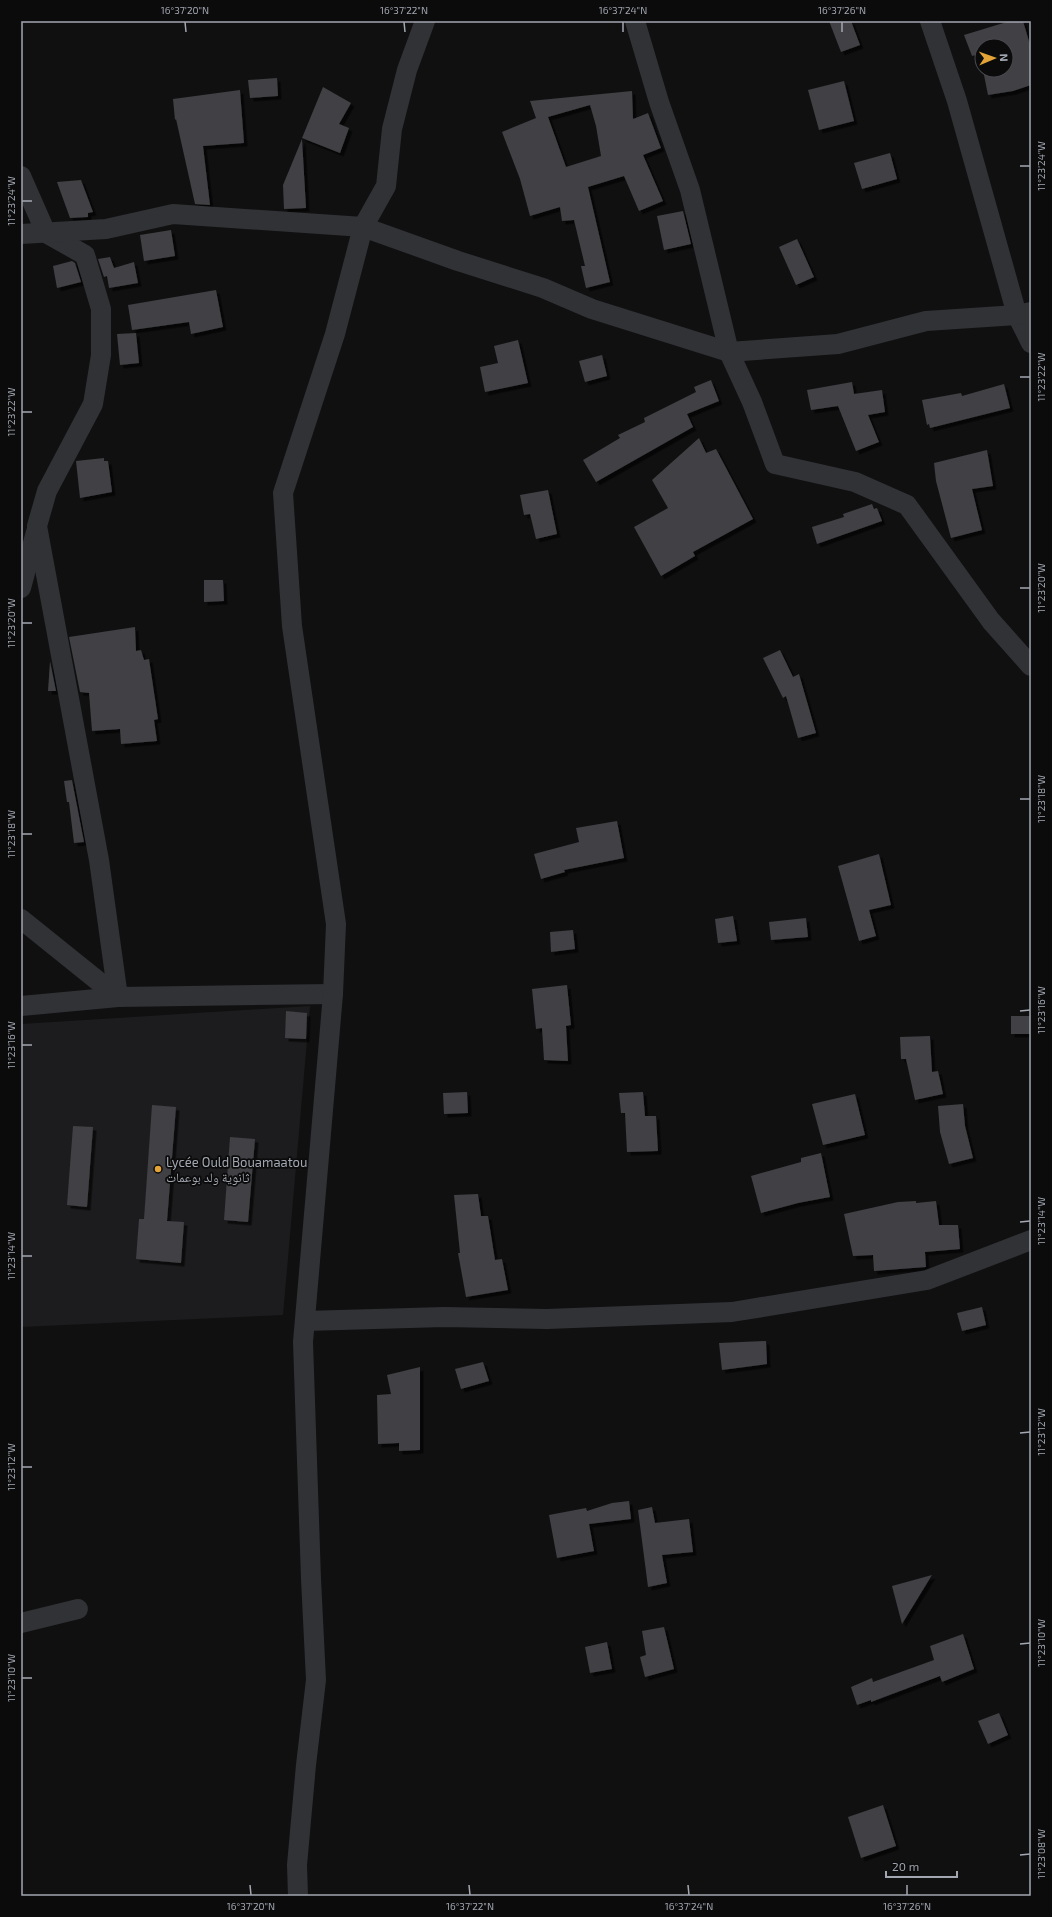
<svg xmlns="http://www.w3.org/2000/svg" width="1052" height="1917" viewBox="0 0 1052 1917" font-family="'Exo 2','Noto Naskh Arabic',sans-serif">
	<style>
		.built { fill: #1c1c1e }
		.building { fill: #3f4044; fill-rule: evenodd; filter: url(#shadow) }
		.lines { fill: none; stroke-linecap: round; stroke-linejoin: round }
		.minor { stroke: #313236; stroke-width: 20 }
		.ticks { fill: none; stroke: #a2a7b1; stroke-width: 1.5 }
		.poi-dot { fill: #e3a336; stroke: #0b0b0c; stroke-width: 1.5 }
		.labels { text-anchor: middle; stroke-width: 3.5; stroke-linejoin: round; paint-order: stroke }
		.poi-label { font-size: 13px; fill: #a2a7b1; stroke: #0b0b0c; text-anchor: start }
		.neatline { fill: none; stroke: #a2a7b1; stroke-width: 1.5 }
		.ticks-label { font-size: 10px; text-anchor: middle; fill: #a2a7b1 }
	</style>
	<defs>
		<filter id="shadow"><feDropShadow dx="3.5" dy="3.5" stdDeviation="0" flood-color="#0009"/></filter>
	</defs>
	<rect width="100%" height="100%" fill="#101011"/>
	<polygon class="built" points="310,1006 283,1315 21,1327 21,1024"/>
	<g class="building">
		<polygon points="829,21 851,21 860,45 841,52"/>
		<polygon points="1010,21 1023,21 1031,48 1031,85 1013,91 988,95 983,70 1006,70 1006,46 982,46 982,66 979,54 972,56 964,35"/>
		<polygon points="277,78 278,96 250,98 248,80"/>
		<polygon points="844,81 854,121 819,130 808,90"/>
		<polygon points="323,87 351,103 339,124 349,128 340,153 302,138"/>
		<polygon points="240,90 244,143 203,146 210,205 195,204 176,119 175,120 173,99"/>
		<path d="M632,91l1,28 15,-6 13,35 -18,7 20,46 -24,10 -15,-35 -36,11 22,95 -24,6 -5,-22h4l-11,-46 -12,1 -2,-14 -30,9 -10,-37 -18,-47 34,-14 -6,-17zM590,105l6,21 5,30 -35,11 -18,-50z"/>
		<polygon points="302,139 306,208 284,209 283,185"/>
		<polygon points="890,153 897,179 862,189 854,163"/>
		<polygon points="81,180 93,212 88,213 88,217 70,218 57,182"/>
		<polygon points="683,211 691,244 664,250 657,216"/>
		<polygon points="171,230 175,256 144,261 140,235"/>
		<polygon points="797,239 814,277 796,285 779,247"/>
		<polygon points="110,257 114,268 134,262 138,283 109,288 107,276 104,277 98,259"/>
		<polygon points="72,261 75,263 81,282 57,288 53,266"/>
		<polygon points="216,290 223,327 191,334 189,322 132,330 128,305"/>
		<polygon points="136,333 139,363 120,365 117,334"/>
		<polygon points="518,340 528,383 485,392 480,367 498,363 494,346"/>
		<polygon points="602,355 607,376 585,382 579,361"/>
		<polygon points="711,380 719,401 687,414 693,427 596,482 583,460 620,438 618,435 645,422 644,418 696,392 694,387"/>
		<polygon points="852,382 854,394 882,390 885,412 868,415 879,442 856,451 838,406 811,410 807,390"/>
		<polygon points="1004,384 1010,408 930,428 929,424 927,425 922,400 961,393 962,396"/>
		<polygon points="699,438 706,453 716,449 753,519 693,552 695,556 661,576 634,527 668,508 652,480"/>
		<polygon points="987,450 993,486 972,489 982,530 951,538 936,481 934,463"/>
		<polygon points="104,458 104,461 108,461 112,492 80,498 76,461"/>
		<polygon points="548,490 557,534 536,539 530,514 524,515 520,495"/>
		<polygon points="872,504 874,509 877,508 882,521 817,544 812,527 844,517 843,514"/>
		<polygon points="204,580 223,580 224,601 204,602"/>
		<polygon points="135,627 136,651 141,650 144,660 149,659 158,719 154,720 157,741 121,744 120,729 92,731 89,693 80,692 69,637"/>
		<polygon points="780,650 793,677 799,674 816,733 798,738 786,696 783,698 763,658"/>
		<polygon points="50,661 56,691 48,691"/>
		<polygon points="72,780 84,842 74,843 69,802 67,802 64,781"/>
		<polygon points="617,821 624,858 564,870 565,872 541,879 534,854 579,842 576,828"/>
		<polygon points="879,854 891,905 869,910 876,936 859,941 838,866"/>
		<polygon points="733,916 737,941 718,943 715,919"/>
		<polygon points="806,918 808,937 771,940 769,922"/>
		<polygon points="573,930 575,949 551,952 550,932"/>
		<polygon points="567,985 571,1025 566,1026 568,1061 544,1060 542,1028 536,1029 532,989"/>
		<polygon points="286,1011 307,1013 306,1039 285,1038"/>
		<rect x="1011" y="1016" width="20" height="18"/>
		<polygon points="930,1036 932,1072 938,1071 943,1094 915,1100 906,1059 901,1059 900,1037"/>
		<polygon points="467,1092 468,1113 444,1114 443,1093"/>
		<polygon points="643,1092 645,1116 656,1116 658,1151 627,1152 625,1113 621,1113 619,1093"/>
		<polygon points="855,1094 865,1135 823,1145 812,1104"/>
		<polygon points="963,1104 965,1126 973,1158 949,1164 940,1132 938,1106"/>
		<polygon points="152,1105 176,1107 167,1221 184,1222 181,1263 136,1259 139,1219 144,1219"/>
		<polygon points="73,1126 93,1127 87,1207 67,1205"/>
		<polygon points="230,1137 255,1139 248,1222 224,1220"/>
		<polygon points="821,1153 830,1197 798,1203 761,1213 751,1176 801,1162 801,1158"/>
		<polygon points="478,1194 481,1216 488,1216 495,1260 502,1259 508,1290 466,1297 458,1253 460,1253 454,1195"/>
		<polygon points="916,1201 916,1203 936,1201 939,1225 958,1225 960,1249 925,1252 926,1267 874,1271 873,1255 853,1256 844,1214 898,1202"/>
		<polygon points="982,1307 986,1325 962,1331 957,1313"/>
		<polygon points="766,1341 767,1364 722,1370 719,1343"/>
		<polygon points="483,1362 489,1381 461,1389 455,1369"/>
		<polygon points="420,1367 420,1450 399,1451 399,1443 378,1444 377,1395 391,1394 387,1375"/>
		<polygon points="629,1501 631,1519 589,1524 594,1551 557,1558 549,1515 586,1508 587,1511 612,1503"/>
		<polygon points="652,1507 655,1523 689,1519 693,1552 662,1555 667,1583 648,1587 638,1510"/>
		<polygon points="932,1575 902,1624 892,1586"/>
		<polygon points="664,1627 674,1669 645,1677 640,1657 646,1655 642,1631"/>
		<polygon points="963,1634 974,1669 942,1682 940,1676 871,1702 871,1700 857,1705 851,1687 872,1678 873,1682 934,1660 930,1646"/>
		<polygon points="607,1642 612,1669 590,1673 585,1647"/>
		<polygon points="999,1713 1008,1735 988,1744 978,1721"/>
		<polygon points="883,1805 896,1846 861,1858 848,1817"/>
	</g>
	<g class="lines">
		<g class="minor">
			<polyline points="635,21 659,102 690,190 729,352 752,402 775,464 855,482 907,505 991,621 1031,666"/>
			<polyline points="930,21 957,101 1017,315 1031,343"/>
			<polyline points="21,176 46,233 85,255 101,309 101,355 93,404 47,491 37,526 99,860 118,997"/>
			<polyline points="21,234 106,229 173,214 363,227 458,261 543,288 592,309 729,352 838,344 926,321 1017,315 1031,312"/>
			<polyline points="21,588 36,532"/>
			<polyline points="21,919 118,997"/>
			<polyline points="21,1006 118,997 333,994"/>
			<polyline points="305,1321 444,1317 547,1319 732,1312 927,1280 1031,1240"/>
			<polyline points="21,1623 78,1609"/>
			<polyline points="298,1896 297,1865 306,1765 316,1680 311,1579 303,1342 333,994 336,924 292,626 283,493 335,334 363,227 386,186 392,129 407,70 425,21"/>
		</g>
	</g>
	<path class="ticks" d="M185,22l1,10M404,22l1,10M623,22v10M842,22v10M1020,166h10M22,201h10M1020,377h10M22,412h10M1020,588h10M22,623h10M1020,799h10M22,834h10M1020,1011l10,-1M22,1045h10M1020,1222l10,-1M22,1256h10M1020,1433l10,-1M22,1467h10M1020,1644l10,-1M22,1678h10M1020,1855l10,-1M250,1885l1,10M469,1885l1,10M688,1885l1,10M907,1885v10"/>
	<circle class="poi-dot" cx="158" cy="1169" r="4"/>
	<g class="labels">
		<g class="poi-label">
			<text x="166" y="1167">Lycée Ould Bouamaatou<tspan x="166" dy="15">ثانوية ولد بوعمات</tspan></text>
		</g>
	</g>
	<rect width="1052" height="1917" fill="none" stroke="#0b0b0c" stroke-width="44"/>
	<g transform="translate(994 58) rotate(88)"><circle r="19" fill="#0b0b0c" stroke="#47494e"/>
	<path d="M0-3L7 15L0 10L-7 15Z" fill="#e3a336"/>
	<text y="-6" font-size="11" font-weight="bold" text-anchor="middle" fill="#a2a7b1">N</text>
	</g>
	<path d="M886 1871v6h71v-6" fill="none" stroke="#a2a7b1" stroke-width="2"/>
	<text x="892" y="1871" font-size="12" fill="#a2a7b1" stroke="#0b0b0c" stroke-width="3" paint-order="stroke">20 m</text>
	<rect x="22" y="22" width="1008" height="1873" class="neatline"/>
	<g class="ticks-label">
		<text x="185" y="14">16°37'20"N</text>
		<text x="404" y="14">16°37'22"N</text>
		<text x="623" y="14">16°37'24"N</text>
		<text x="842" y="14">16°37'26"N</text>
		<text transform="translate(1041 166) rotate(-90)" y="4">11°23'24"W</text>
		<text transform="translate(11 201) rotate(-90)" y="4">11°23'24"W</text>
		<text transform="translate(1041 377) rotate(-90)" y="4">11°23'22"W</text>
		<text transform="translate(11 412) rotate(-90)" y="4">11°23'22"W</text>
		<text transform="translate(1041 588) rotate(-90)" y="4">11°23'20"W</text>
		<text transform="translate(11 623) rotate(-90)" y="4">11°23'20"W</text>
		<text transform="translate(1041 799) rotate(-90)" y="4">11°23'18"W</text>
		<text transform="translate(11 834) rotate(-90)" y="4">11°23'18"W</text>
		<text transform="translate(1041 1010) rotate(-90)" y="4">11°23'16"W</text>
		<text transform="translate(11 1045) rotate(-90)" y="4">11°23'16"W</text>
		<text transform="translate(1041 1221) rotate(-90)" y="4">11°23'14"W</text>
		<text transform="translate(11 1256) rotate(-90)" y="4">11°23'14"W</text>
		<text transform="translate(1041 1432) rotate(-90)" y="4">11°23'12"W</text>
		<text transform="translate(11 1467) rotate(-90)" y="4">11°23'12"W</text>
		<text transform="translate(1041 1643) rotate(-90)" y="4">11°23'10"W</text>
		<text transform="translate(11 1678) rotate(-90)" y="4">11°23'10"W</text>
		<text transform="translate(1041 1854) rotate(-90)" y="4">11°23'08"W</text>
		<text x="251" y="1910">16°37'20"N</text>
		<text x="470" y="1910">16°37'22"N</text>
		<text x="689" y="1910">16°37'24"N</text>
		<text x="907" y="1910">16°37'26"N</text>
	</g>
</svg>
